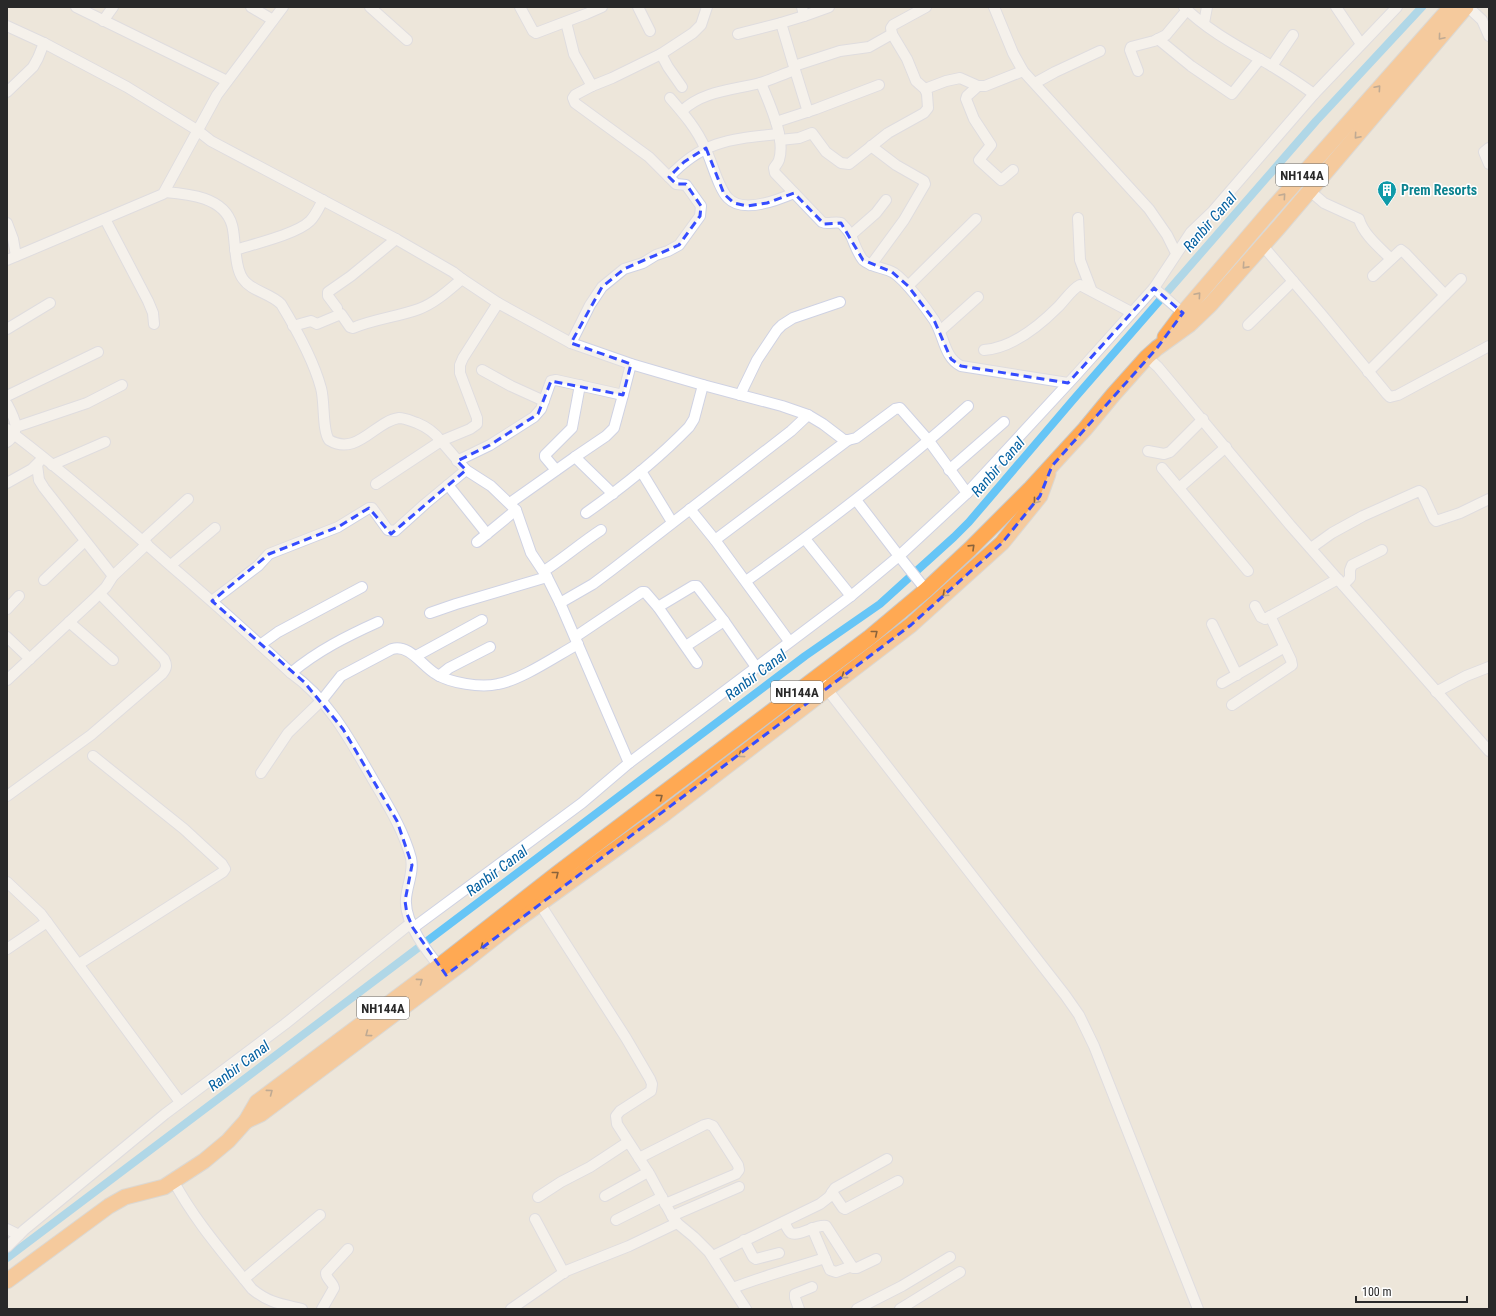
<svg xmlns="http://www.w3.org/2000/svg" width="1496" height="1316" viewBox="0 0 1496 1316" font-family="'Roboto Condensed',sans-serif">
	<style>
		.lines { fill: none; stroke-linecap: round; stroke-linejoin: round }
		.canal { stroke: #66c5f6; stroke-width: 8 }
		.minor-casing { stroke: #cfd2e3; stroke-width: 12 }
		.highway-casing { stroke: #c7c7c7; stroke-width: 17 }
		.minor { stroke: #fff; stroke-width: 10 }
		.highway { stroke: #ffa953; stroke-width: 15 }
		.oneway { stroke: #89633c }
		.marked { fill: none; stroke: #354cff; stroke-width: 3; stroke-dasharray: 8 5; stroke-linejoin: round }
		.labels { text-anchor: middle; stroke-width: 3; stroke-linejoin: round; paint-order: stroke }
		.shield { fill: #fff; stroke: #696969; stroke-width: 1 }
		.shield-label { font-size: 13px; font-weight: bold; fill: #292929 }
		.culture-label { font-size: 14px; font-weight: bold; fill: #0d838f; stroke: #fff; text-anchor: start }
		.water-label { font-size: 15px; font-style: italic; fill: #0561a1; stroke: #fff }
	</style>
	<rect width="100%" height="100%" fill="#ede6da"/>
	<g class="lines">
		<polyline class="canal" points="7,1258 805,656 880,604 954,537 969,522 1073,400 1316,121 1422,7"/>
		<defs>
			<g id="minor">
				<polyline points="76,7 227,81"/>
				<polyline points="251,7 273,20"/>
				<polyline points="370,7 407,40"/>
				<polyline points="520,7 533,31 536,33 586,14 602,7"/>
				<polyline points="638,7 650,31"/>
				<polyline points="994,7 1013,53 1023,71 1149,209 1167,235 1176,253"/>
				<path d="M1184,7c24,24 57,41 86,58 15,9 30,19 44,29"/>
				<polyline points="1336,7 1361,44"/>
				<polyline points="1468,7 1482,20 1489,36"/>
				<polyline points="804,16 829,7"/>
				<polyline points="103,21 113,7"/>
				<polyline points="566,22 574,54 592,86 612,78 661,54 693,33 701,25 707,7"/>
				<polyline points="1204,23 1207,7"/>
				<polyline points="7,26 44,43 127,87 197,130 211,141 396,239 453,272 462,279"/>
				<polyline points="738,34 781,23"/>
				<polyline points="1158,39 1191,66 1232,94 1260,59"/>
				<polyline points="661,54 668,67 682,87"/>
				<polyline points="794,66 840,51 869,47 892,34"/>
				<polyline points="1272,66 1293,35"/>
				<polyline points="795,70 808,112"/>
				<polyline points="1138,71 1130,50 1131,47 1154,41 1166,35 1187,10"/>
				<path d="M761,83c8,20 25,55 18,77 -1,3 -3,5 -5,8l1,5 47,49c6,3 12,-1 19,1 4,4 9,9 11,15 3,7 6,16 11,22 9,8 21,7 31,13 12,8 32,35 40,47 10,15 10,38 27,46l107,17"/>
				<polyline points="1035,83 1055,72 1100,51"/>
				<path d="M592,86l-17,9 -2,3 2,5 74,54 20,20c34,-37 63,-38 110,-43"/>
				<polyline points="978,86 967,96 966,99 974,119 991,145 979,160 1001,180 1013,170"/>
				<polyline points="925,89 946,81 960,78 978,86 985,86 1023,71"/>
				<polyline points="7,92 33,67 38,58 44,43"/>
				<path d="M670,98c13,15 27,31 35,50 7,13 13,40 23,50 15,16 50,2 66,-5"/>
				<path d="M682,111c20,-20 51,-21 78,-28 11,-3 23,-9 35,-13l-14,-47 23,-7 -2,-9"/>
				<polyline points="776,122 816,109 879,85"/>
				<polyline points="780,140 799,138 812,133 826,152 841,163 849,164 888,133 924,113 928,108 927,94 925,89 916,81 907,59 892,34 891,28 893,25 926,7"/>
				<polyline points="871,146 896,165 924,181 925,184 904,220 871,265"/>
				<polyline points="1489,148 1484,152 1489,164"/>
				<path d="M1310,191l14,12 35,16c4,15 21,29 32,40"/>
				<path d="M165,192c24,2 59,5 67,33 2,7 2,15 3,22 1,10 2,24 8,32 8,12 27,14 38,25 14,23 33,58 40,84 4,14 1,42 8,52 28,17 46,-19 70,-22 6,0 12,3 18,5 10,4 17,9 24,18l-65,43"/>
				<polyline points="1078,218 1080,260 1091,289"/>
				<polyline points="105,219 148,301 153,313 154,324"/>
				<polyline points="7,223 13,239 16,256"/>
				<polyline points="851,235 876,213 886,200"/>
				<polyline points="1263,246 1322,315 1387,394 1390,397 1398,395 1489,346"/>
				<path d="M235,250c19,-6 62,-16 75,-29 6,-6 9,-14 13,-21"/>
				<polyline points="7,260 163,194 217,95 283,7"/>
				<polyline points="1373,276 1401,250 1405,253 1445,295"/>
				<polyline points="908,286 976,219"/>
				<polyline points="1154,288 1183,313"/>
				<polyline points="498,303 463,358 460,365 460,373 477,418 477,424 470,429 441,441 466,470 491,486 516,510 531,553 547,577 560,603 629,763"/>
				<polyline points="337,308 328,296 328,292 351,276 396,239"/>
				<polyline points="1248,325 1293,281"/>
				<path d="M293,326l18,-5 6,3 24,-10 9,13 3,1c21,-9 44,-11 66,-19 16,-6 30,-19 43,-30l36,24 73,40 60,21 72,21 79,21 26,9 15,9 21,16h4l8,-2 39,-29 5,-1 29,33 38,52 -68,63 27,34"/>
				<polyline points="7,329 50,303"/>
				<polyline points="940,331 978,297"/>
				<polyline points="571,343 590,305 602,287 624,269 643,263 656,255 668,251 679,245 700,216 701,206 686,185 676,184 669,177"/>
				<path d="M984,350c28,-2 55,-24 74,-43 7,-7 14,-18 22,-22l51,27"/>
				<polyline points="1147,357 1158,367 1290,525 1489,751"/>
				<polyline points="482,370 511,386 544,401"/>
				<polyline points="1368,372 1461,279"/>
				<polyline points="740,395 757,360 777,330 782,325 793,318 840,302"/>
				<polyline points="7,396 98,352"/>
				<path d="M7,404c7,13 15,27 0,38"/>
				<polyline points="16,427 87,403 122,385"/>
				<path d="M7,429c57,43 111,90 164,137 41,35 81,71 120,107 38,27 59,67 81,105 15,26 31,51 39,80 3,14 -4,27 -5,41 -2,24 22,54 37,72"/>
				<polyline points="1148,451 1164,454 1170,452 1203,419"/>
				<polyline points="575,457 606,436 614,428 623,395"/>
				<polyline points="457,461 490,445 534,417 541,409 551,381 556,380 623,395 631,364"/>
				<polyline points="37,465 39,480 44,488 113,576"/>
				<polyline points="52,465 105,442"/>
				<polyline points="1162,468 1248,571"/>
				<polyline points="556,470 545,457 545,455 572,428 580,385"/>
				<polyline points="949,470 1004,422"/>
				<polyline points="641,471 672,522"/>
				<polyline points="7,483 32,469 40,461"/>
				<polyline points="448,485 487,534"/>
				<polyline points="1179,488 1226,447"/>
				<polyline points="967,493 1076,375 1154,288 1191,232 1213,211 1314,94 1397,7"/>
				<polyline points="510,503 575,457 613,494"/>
				<polyline points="690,509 715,540 789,641"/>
				<path d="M586,513c37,-26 72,-54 103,-86l5,-8 9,-34"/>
				<polyline points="805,539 851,596"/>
				<polyline points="143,540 188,499"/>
				<polyline points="715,540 848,440"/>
				<polyline points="477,542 516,510"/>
				<polyline points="1311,548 1332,533 1363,516 1419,491 1422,493 1434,519 1436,521 1460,513 1489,499"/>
				<polyline points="171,565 215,528"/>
				<path d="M544,571c20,-13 37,-28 57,-41"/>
				<polyline points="44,580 85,541"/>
				<path d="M746,581c77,-55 152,-112 222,-175"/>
				<polyline points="1343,585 1350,578 1350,570 1352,565 1382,550"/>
				<polyline points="212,601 258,566 269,554 338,527 369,508 372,508 388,530 395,531 425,504 466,470"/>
				<polyline points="560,603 593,584 613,569 791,431 808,415"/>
				<polyline points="1255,606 1261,617 1265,619 1338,579"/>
				<polyline points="658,607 693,586 697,586 724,621 756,667"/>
				<polyline points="7,609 19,596"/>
				<polyline points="430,613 456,604 547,577"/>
				<polyline points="69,622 113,660"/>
				<polyline points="1212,624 1237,675"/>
				<polyline points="7,637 30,659"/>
				<polyline points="575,637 642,592 645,592 658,607 697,663"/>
				<polyline points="260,645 278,632 362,587"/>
				<polyline points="686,646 724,621"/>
				<polyline points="416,656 482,620"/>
				<path d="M291,673c26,-22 56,-37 87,-51"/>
				<polyline points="439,676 449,668 490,647"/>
				<polyline points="7,680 94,599 106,587 113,576 147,544"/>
				<polyline points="1222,683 1285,647"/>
				<polyline points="823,684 1065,995 1079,1015 1094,1046 1198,1309"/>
				<polyline points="1436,692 1466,676 1489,667"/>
				<polyline points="1232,705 1292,665 1291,660 1270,616"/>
				<path d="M261,773l27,-40 34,-33 19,-24 51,-27c18,-5 30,17 44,25 14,9 45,14 62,10 23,-4 58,-28 80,-40"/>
				<path d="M7,796l84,-61 71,-61c5,-6 5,-9 2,-15l-64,-65"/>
				<polyline points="7,882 41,914 180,1102"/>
				<polyline points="540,904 626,1038 650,1079 652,1084 651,1091 620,1111 616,1116 617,1124 650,1175 672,1216 677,1223 694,1237 709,1252 746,1309"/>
				<polyline points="413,928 582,803 629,763 851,596 899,556 856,500"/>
				<polyline points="7,949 47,922"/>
				<polyline points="79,964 223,872 225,869 222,864 184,829 93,756"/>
				<polyline points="639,1158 704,1125 708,1124 713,1126 738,1165 739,1170 736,1174 665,1204"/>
				<path d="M174,1182c21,39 51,73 78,107 17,14 29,15 50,20"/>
				<polyline points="832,1192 843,1208 845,1209 898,1181"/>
				<polyline points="605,1196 648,1172"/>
				<polyline points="538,1197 561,1182 590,1167 628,1142"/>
				<polyline points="672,1216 739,1187"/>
				<polyline points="535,1219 564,1273"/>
				<polyline points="616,1220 662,1197"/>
				<path d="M784,1222c2,3 4,9 7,11 8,4 25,-9 35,-7l27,42h4l19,-9"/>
				<polyline points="812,1228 830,1270 836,1272 852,1266"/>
				<polyline points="7,1229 19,1235"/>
				<polyline points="744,1240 753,1257 756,1259 779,1253"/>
				<polyline points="7,1247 24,1230 165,1114 285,1024 411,923"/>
				<polyline points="713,1256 820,1204 829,1197 835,1188 887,1159"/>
				<polyline points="244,1279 320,1215"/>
				<path d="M733,1288c30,-12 61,-20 92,-30"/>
				<path d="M322,1309l12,-21c-1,-6 -8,-9 -8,-15l22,-24"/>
				<polyline points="511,1309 566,1271 629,1246 677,1223"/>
				<polyline points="799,1309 795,1298 795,1294 812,1287"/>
				<polyline points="857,1309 902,1286 950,1257"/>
				<polyline points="900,1309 960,1272"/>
			</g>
			<g id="highway">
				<polyline points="1165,337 1183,313 1272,209 1451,7"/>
				<polyline points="246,1121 261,1114 461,964 513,923 663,815 911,625 1002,543 1040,496 1048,474"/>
				<polyline points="7,1281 109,1206 125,1197 164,1187 204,1161 228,1141 246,1121 257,1102 439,966 558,873 870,637 926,590 970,549 1031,488 1085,429 1113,395 1147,357 1157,348 1189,325 1210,305 1279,227 1466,7"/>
			</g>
		</defs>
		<use href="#minor" class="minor-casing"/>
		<use href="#highway" class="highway-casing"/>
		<use href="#minor" class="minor"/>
		<use href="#highway" class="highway"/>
	</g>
	<defs><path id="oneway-chevron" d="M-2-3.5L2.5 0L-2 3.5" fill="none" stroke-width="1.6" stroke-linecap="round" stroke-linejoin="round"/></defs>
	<g class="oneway">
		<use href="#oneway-chevron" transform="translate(1441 37) rotate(130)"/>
		<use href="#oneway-chevron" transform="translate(1378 88) rotate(-49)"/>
		<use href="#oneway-chevron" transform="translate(1357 136) rotate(131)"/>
		<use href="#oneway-chevron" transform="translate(1283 196) rotate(-49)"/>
		<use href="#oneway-chevron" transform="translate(1245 266) rotate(132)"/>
		<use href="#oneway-chevron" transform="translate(1198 295) rotate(-49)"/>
		<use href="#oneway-chevron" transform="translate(1036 501) rotate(128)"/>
		<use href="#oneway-chevron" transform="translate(972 547) rotate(-44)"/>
		<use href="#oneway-chevron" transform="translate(945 594) rotate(138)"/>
		<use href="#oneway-chevron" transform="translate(875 633) rotate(-39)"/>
		<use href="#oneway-chevron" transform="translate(844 676) rotate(143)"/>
		<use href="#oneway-chevron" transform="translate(741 755) rotate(143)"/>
		<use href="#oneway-chevron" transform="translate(660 797) rotate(-37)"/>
		<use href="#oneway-chevron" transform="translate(556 874) rotate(-38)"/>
		<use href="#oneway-chevron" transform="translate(483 947) rotate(142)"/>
		<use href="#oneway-chevron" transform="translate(420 981) rotate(-36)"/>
		<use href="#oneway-chevron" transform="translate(368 1034) rotate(143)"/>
		<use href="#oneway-chevron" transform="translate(270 1092) rotate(-37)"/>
	</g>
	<path d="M0 0H1496V1316H0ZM706,148l18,46 10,9 13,3 20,-3 27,-10 30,31 17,-1 22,37 29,12 16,14 26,34 17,39 10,7 107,17 86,-95 29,25 -26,35 -105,118 -12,30 -38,47 -91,82 -465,350 -33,-47 -6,-14 -2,-13 7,-36 -15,-44 -54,-92 -39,-47 -92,-81 57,-47 69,-27 31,-19 22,26 75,-64 -9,-9 33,-16 48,-31 13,-33 72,14 8,-31 -60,-21 31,-56 22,-18 55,-24 21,-29 1,-10 -15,-22h-10l-7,-7 15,-15z" fill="#ede6da" fill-opacity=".55" fill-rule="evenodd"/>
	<path class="marked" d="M706,148l18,46 10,9 13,3 20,-3 27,-10 30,31 17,-1 22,37 29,12 16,14 26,34 17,39 10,7 107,17 86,-95 29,25 -26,35 -105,118 -12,30 -38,47 -91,82 -465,350 -33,-47 -6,-14 -2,-13 7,-36 -15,-44 -54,-92 -39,-47 -92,-81 57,-47 69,-27 31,-19 22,26 75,-64 -9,-9 33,-16 48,-31 13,-33 72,14 8,-31 -60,-21 31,-56 22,-18 55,-24 21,-29 1,-10 -15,-22h-10l-7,-7 15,-15z"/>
	<defs>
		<symbol id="building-pin" viewBox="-11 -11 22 30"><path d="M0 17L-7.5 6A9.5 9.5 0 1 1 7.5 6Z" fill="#0f9aa8" stroke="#fff"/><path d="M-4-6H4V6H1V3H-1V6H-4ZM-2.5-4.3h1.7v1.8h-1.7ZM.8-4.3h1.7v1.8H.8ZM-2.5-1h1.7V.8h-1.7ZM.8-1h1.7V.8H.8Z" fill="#fff"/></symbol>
	</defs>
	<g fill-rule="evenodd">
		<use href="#building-pin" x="1376" y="179" width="22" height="30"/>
	</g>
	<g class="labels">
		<g class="shield">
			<rect x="1276" y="164" width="52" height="22" rx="3"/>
			<rect x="771" y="681" width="52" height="22" rx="3"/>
			<rect x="357" y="997" width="52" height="22" rx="3"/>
		</g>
		<g class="shield-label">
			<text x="1302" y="180">NH144A</text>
			<text x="797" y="697">NH144A</text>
			<text x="383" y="1013">NH144A</text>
		</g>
		<g class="culture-label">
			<text x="1401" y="195">Prem Resorts</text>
		</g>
		<g class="water-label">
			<text transform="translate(1210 222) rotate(-49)" y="5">Ranbir Canal</text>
			<text transform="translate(998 467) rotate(-49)" y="5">Ranbir Canal</text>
			<text transform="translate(756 675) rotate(-37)" y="5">Ranbir Canal</text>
			<text transform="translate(497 871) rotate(-37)" y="5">Ranbir Canal</text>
			<text transform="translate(239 1066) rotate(-37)" y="5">Ranbir Canal</text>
		</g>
	</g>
	<rect width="1496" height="1316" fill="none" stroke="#292929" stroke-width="16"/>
	<path d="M1356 1296v6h111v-6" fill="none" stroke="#292929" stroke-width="2"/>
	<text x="1362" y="1296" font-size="12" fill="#292929" stroke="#ffffff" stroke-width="3" paint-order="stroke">100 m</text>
</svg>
